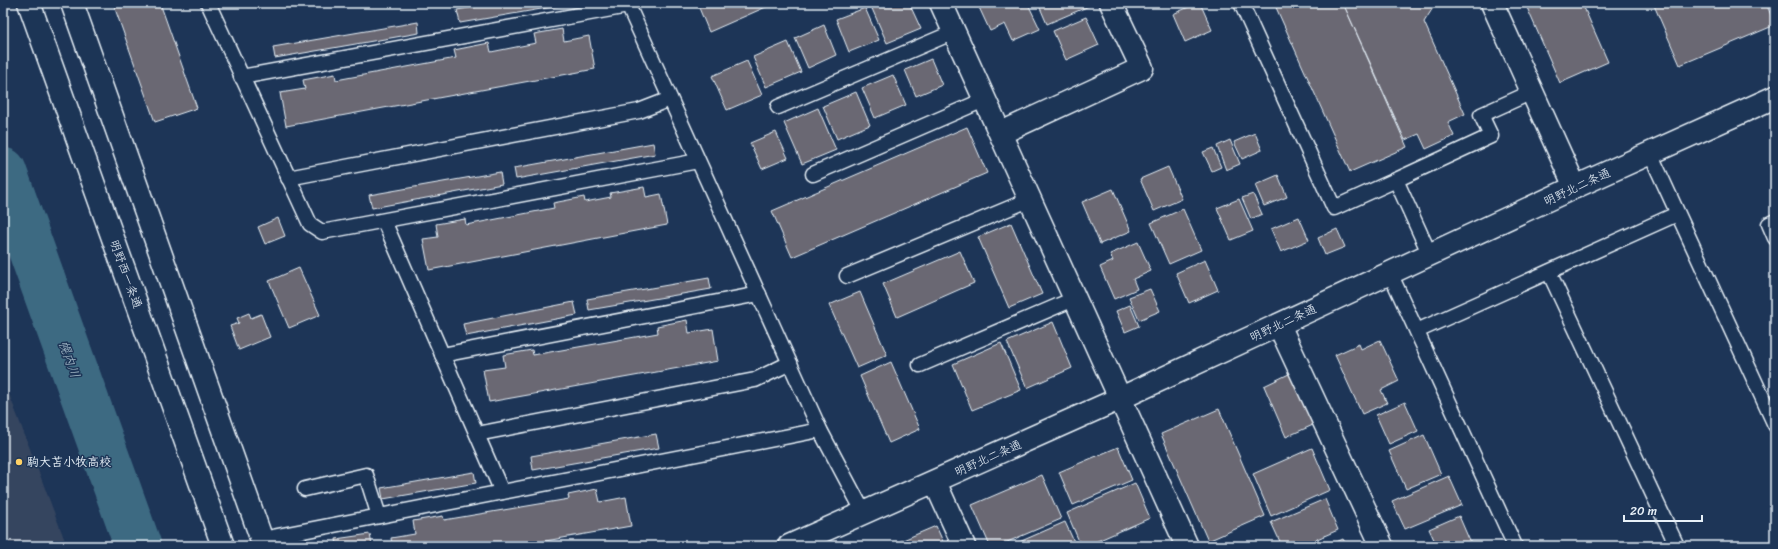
<svg xmlns="http://www.w3.org/2000/svg" width="1778" height="549" viewBox="0 0 1778 549" font-family="Sriracha,'Klee One',sans-serif">
	<style>
		.built { fill: #34445f }
		.lines { fill: none; stroke-linecap: round; stroke-linejoin: round }
		.river { stroke: #3e6a82; stroke-width: 47 }
		.building { fill: #6a6873; stroke: #e8f1f8 }
		.lane-casing { stroke: #e8f1f8; stroke-width: 17 }
		.street-casing { stroke: #e8f1f8; stroke-width: 25 }
		.secondary-casing { stroke: #e8f1f8; stroke-width: 25 }
		.lane { stroke: #1d3557; stroke-width: 14 }
		.street { stroke: #1d3557; stroke-width: 22 }
		.secondary { stroke: #1d3557; stroke-width: 22 }
		.poi-dot { fill: #ffd166; stroke: #1d3557; stroke-width: 1.5 }
		.labels { text-anchor: middle; stroke-width: 3; stroke-linejoin: round; paint-order: stroke }
		.street-label { font-size: 12px; fill: #e8f1f8; stroke: #1d3557 }
		.poi-label { font-size: 12px; font-weight: bold; fill: #e8f1f8; stroke: #1d3557; text-anchor: start }
		.water-label { font-size: 13px; font-style: italic; fill: #acc2cf; stroke: #1d3557 }
	</style>
	<rect width="100%" height="100%" fill="#1d3557"/>
	<filter id="ink" filterUnits="userSpaceOnUse"><feTurbulence type="fractalNoise" baseFrequency=".025" numOctaves="2"/><feDisplacementMap in="SourceGraphic" scale="8" xChannelSelector="R" yChannelSelector="G"/><feConvolveMatrix kernelMatrix="1 2 1 2 8 2 1 2 1" color-interpolation-filters="sRGB"/></filter>
	<g filter="url(#ink)">
		<polygon class="built" points="3,378 67,546 3,546"/>
		<g class="lines">
			<polyline class="river" points="3,171 138,546"/>
		</g>
		<g class="building">
			<polygon points="113,3 160,3 197,108 155,122"/>
			<polygon points="498,3 576,3 460,23 457,10"/>
			<polygon points="697,3 775,3 709,32"/>
			<polygon points="909,3 921,29 887,43 870,4"/>
			<polygon points="977,3 1021,3 1023,6 1028,4 1040,29 1013,41 1005,24 990,31"/>
			<polygon points="1038,3 1096,3 1047,24"/>
			<polygon points="1198,3 1200,3 1212,30 1185,42 1173,14"/>
			<polygon points="1274,3 1343,3 1407,147 1350,172"/>
			<polygon points="1343,3 1436,3 1424,22 1465,114 1448,122 1454,136 1426,149 1419,134 1405,140"/>
			<polygon points="1525,3 1582,3 1608,62 1560,83"/>
			<polygon points="1653,3 1766,3 1775,25 1680,65"/>
			<polygon points="865,8 879,40 849,52 836,19"/>
			<polygon points="1086,17 1099,45 1066,60 1053,31"/>
			<polygon points="418,22 419,33 275,58 273,47"/>
			<polygon points="824,25 836,55 808,68 795,38"/>
			<polygon points="562,29 564,41 589,36 595,69 286,126 280,93 305,89 303,80 335,74 336,80 456,58 454,50 489,43 491,52 536,43 534,34"/>
			<polygon points="788,42 801,72 766,87 753,57"/>
			<polygon points="931,59 942,85 916,96 905,70"/>
			<polygon points="747,61 762,95 727,110 712,76"/>
			<polygon points="893,75 906,105 875,118 862,88"/>
			<polygon points="856,92 870,125 837,139 823,106"/>
			<polygon points="818,108 836,150 802,164 784,123"/>
			<polygon points="967,127 987,173 792,257 772,211"/>
			<polygon points="776,132 788,158 762,169 750,143"/>
			<polygon points="1255,133 1262,150 1242,159 1234,142"/>
			<polygon points="1230,140 1240,164 1226,170 1217,146"/>
			<polygon points="653,143 655,154 516,179 514,168"/>
			<polygon points="1213,148 1221,167 1212,171 1203,152"/>
			<polygon points="1168,167 1182,199 1154,211 1140,179"/>
			<polygon points="500,172 502,184 372,208 369,195"/>
			<polygon points="1278,175 1287,197 1264,206 1255,185"/>
			<polygon points="644,187 646,197 661,194 667,225 429,270 423,239 438,237 436,224 465,219 466,225 554,208 553,203 584,197 585,202 611,197 610,193"/>
			<polygon points="1113,189 1131,231 1100,244 1082,202"/>
			<polygon points="1253,194 1262,214 1251,219 1242,198"/>
			<polygon points="1239,199 1253,231 1231,240 1217,208"/>
			<polygon points="1183,209 1201,250 1169,264 1151,223"/>
			<polygon points="1299,217 1309,240 1281,252 1271,229"/>
			<polygon points="278,218 285,236 265,244 258,227"/>
			<polygon points="1011,223 1042,294 1009,308 978,237"/>
			<polygon points="1337,229 1345,247 1325,255 1318,238"/>
			<polygon points="1138,242 1151,271 1133,279 1137,289 1114,299 1100,267 1113,261 1110,254"/>
			<polygon points="960,251 974,283 897,317 883,284"/>
			<polygon points="1205,260 1218,290 1189,303 1176,273"/>
			<polygon points="299,268 320,315 289,328 269,281"/>
			<polygon points="709,278 711,289 589,310 587,299"/>
			<polygon points="1150,289 1160,311 1139,320 1129,297"/>
			<polygon points="860,292 887,355 857,368 829,305"/>
			<polygon points="574,302 577,315 466,336 463,324"/>
			<polygon points="1130,305 1139,326 1125,332 1116,311"/>
			<polygon points="249,313 251,318 261,314 270,337 239,350 230,326 239,323 237,318"/>
			<polygon points="687,320 689,333 713,329 718,361 489,402 483,370 505,367 503,355 532,350 533,355 658,333 657,326"/>
			<polygon points="1053,322 1072,368 1027,388 1007,342"/>
			<polygon points="1380,340 1399,381 1381,390 1387,403 1362,414 1335,355 1359,344 1361,349"/>
			<polygon points="1001,343 1021,390 972,410 953,364"/>
			<polygon points="891,362 920,429 889,443 860,376"/>
			<polygon points="1291,373 1313,425 1286,437 1264,386"/>
			<polygon points="1405,402 1418,431 1389,444 1376,415"/>
			<polygon points="1219,409 1265,516 1208,541 1161,434"/>
			<polygon points="656,434 659,448 533,470 531,456"/>
			<polygon points="1424,435 1441,474 1406,489 1389,451"/>
			<polygon points="1118,447 1132,480 1073,505 1059,472"/>
			<polygon points="1312,448 1330,490 1271,516 1253,474"/>
			<polygon points="474,472 476,483 383,499 381,488"/>
			<polygon points="1042,475 1061,519 998,546 990,546 972,505"/>
			<polygon points="1449,476 1462,505 1405,529 1392,501"/>
			<polygon points="1135,483 1150,518 1086,546 1081,546 1067,513"/>
			<polygon points="597,489 600,502 626,497 631,526 517,546 392,546 391,538 415,534 413,521 443,516 444,520 569,499 568,495"/>
			<polygon points="1325,499 1338,530 1301,546 1282,546 1271,522"/>
			<polygon points="1459,516 1472,546 1437,546 1429,529"/>
			<polygon points="1065,522 1076,546 1010,546"/>
			<polygon points="936,526 945,546 889,546"/>
			<polygon points="370,534 372,546 337,546 336,539"/>
			<polygon points="1343,539 1347,546 1328,546"/>
		</g>
		<g class="lines">
			<defs>
				<g id="lane">
					<polyline points="208,3 310,224 322,232 698,161"/>
					<polyline points="627,3 820,430 864,513"/>
					<polyline points="1241,3 1334,208 1396,180 1430,255"/>
					<polyline points="241,77 628,6"/>
					<polyline points="778,107 954,32"/>
					<polyline points="1650,153 1775,425"/>
					<polyline points="813,174 986,99"/>
					<polyline points="288,178 639,111 670,99"/>
					<polyline points="1396,180 1491,136 1481,115 1532,92"/>
					<polyline points="384,221 502,492"/>
					<polyline points="1775,221 1769,224 1775,238"/>
					<polyline points="1549,272 1677,546"/>
					<polyline points="1390,273 1515,546"/>
					<polyline points="847,276 1031,199"/>
					<polyline points="1417,331 1677,214"/>
					<polyline points="442,355 759,294"/>
					<polyline points="920,365 1076,298"/>
					<polyline points="477,434 755,380 790,363"/>
					<polyline points="305,489 366,475 379,516"/>
					<polyline points="262,539 820,430"/>
				</g>
				<g id="street">
					<polyline points="941,3 1187,546"/>
					<polyline points="1492,3 1575,187"/>
					<polyline points="1001,133 1142,68 1111,3"/>
					<polyline points="1279,325 1382,546"/>
					<polyline points="935,482 964,546"/>
					<polyline points="789,546 1121,398 1575,187 1775,97"/>
				</g>
				<g id="secondary">
					<polyline points="29,3 223,546"/>
					<polyline points="72,3 264,546"/>
				</g>
			</defs>
			<use href="#lane" class="lane-casing"/>
			<use href="#street" class="street-casing"/>
			<use href="#secondary" class="secondary-casing"/>
			<use href="#lane" class="lane"/>
			<use href="#street" class="street"/>
			<use href="#secondary" class="secondary"/>
		</g>
	</g>
	<circle class="poi-dot" cx="19" cy="462" r="4"/>
	<g class="labels">
		<g class="street-label">
			<text transform="translate(1577 187) rotate(-25)" y="4">明野北二条通</text>
			<text transform="translate(126 274) rotate(70)" y="4">明野西一条通</text>
			<text transform="translate(1283 323) rotate(-25)" y="4">明野北二条通</text>
			<text transform="translate(988 458) rotate(-24)" y="4">明野北二条通</text>
		</g>
		<g class="poi-label">
			<text x="27" y="466">駒大苫小牧高校</text>
		</g>
		<g class="water-label">
			<text transform="translate(70 359) rotate(70)" y="5">幌内川</text>
		</g>
	</g>
	<rect width="1778" height="549" fill="none" stroke="#1d3557" stroke-width="16"/>
	<rect x="8" y="8" width="1762" height="533" fill="none" stroke="#e8f1f8" stroke-width="1.5" filter="url(#ink)"/>
	<path d="M1624 515v6h78v-6" fill="none" stroke="#e8f1f8" stroke-width="2"/>
	<text x="1630" y="515" font-size="12" fill="#e8f1f8" stroke="#1d3557" stroke-width="3" paint-order="stroke">20 m</text>
</svg>
